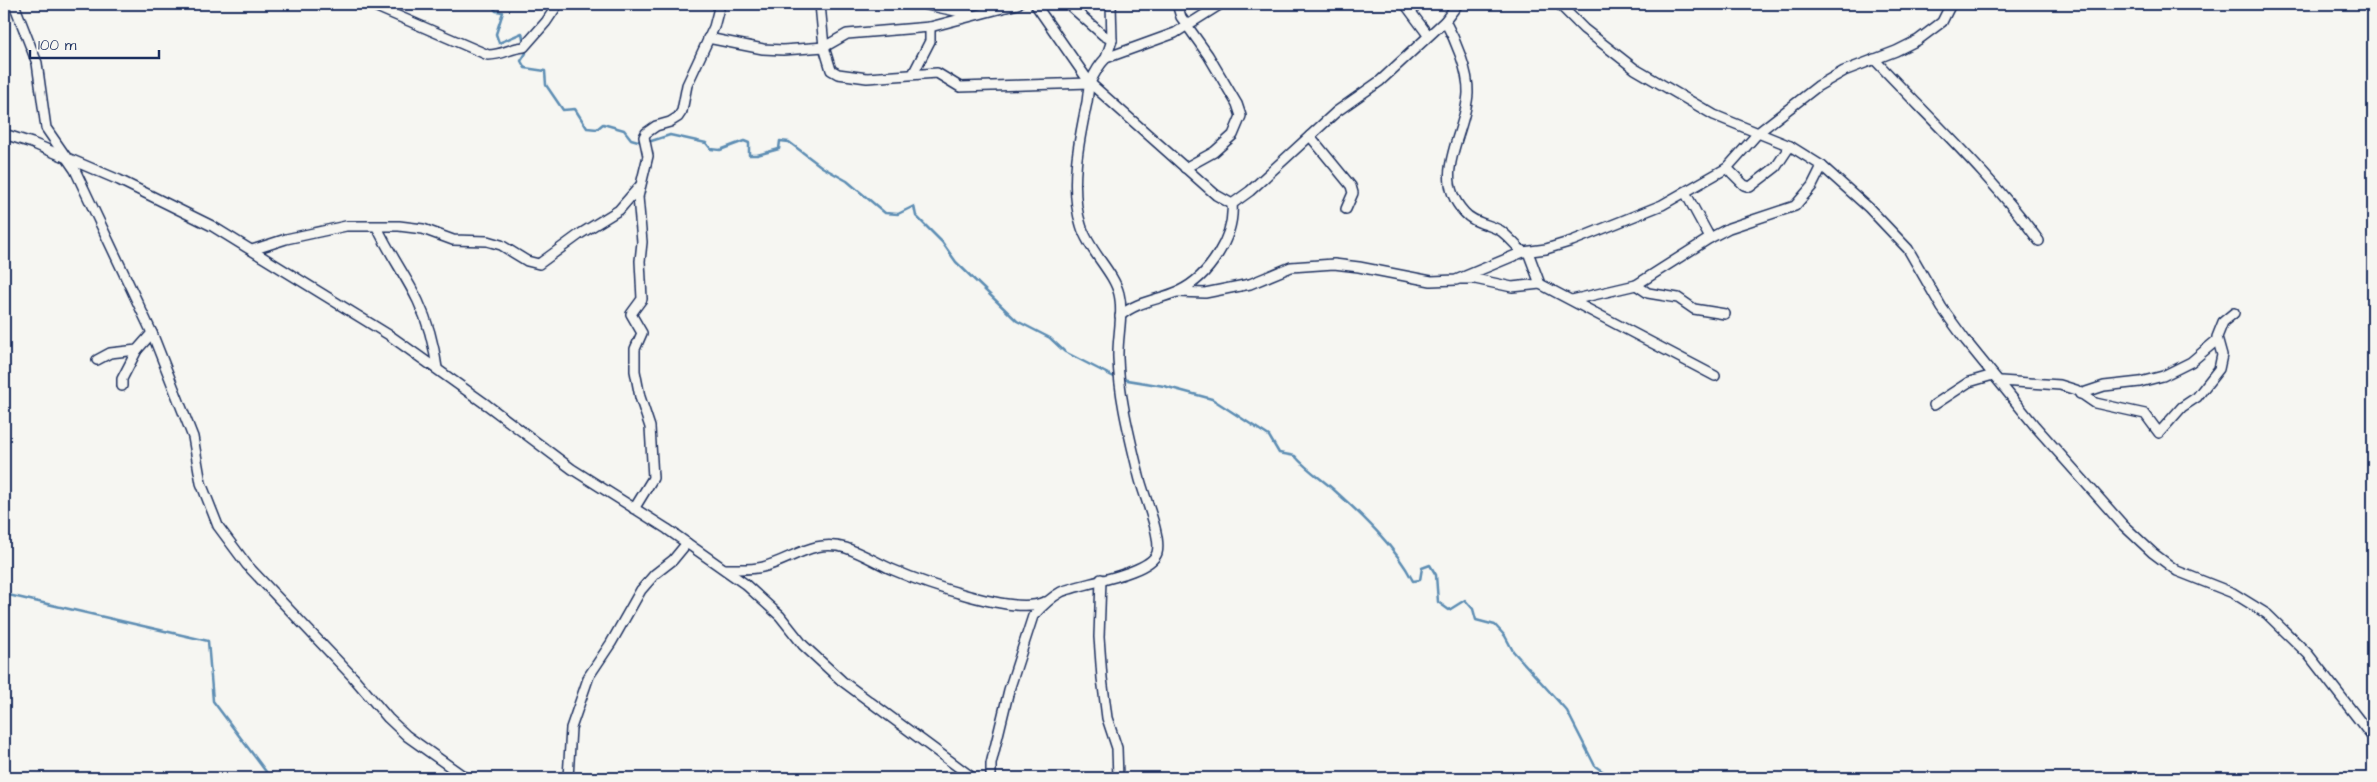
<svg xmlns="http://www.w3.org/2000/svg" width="2377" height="782" viewBox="0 0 2377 782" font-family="'Architects Daughter',sans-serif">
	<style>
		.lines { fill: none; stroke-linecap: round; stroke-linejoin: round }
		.stream { stroke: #5d8db3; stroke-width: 2.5 }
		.street-casing { stroke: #1b2f5e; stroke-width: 12 }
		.street { stroke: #f6f6f2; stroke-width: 9 }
	</style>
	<rect width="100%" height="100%" fill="#f6f6f2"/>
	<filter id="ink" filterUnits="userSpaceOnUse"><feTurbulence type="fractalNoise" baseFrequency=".02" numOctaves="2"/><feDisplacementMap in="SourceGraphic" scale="10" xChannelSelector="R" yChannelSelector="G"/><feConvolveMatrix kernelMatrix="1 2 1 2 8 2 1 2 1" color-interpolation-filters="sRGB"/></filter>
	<g filter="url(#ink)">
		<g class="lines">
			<g class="stream">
				<polyline points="491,4 496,11 503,12 496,34 499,43 522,33 524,44"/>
				<polyline points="525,50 526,53 521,61 525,68 545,71 546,85 563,110 575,109 587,128 597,129 603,124 624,130 631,139 645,143 670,135 706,143 711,149 720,150 744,141 749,143 749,155 757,155 779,149 780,141 789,142 822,167 847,181 885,213 898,214 914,206 916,216 942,242 956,262 1017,321 1050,338 1065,352 1116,378"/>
				<path d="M1121,379l43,7 48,13 57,37 10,17 16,3c11,13 25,22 38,33 29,26 62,57 80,92l7,-1 2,-12 8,-3 6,10 2,27 11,8 16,-10 8,9 3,11 19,5 10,11 8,15 54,60 28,55 17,12"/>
				<polyline points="4,594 208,641 213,701 267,773 285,778"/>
				<polyline points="321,778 325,776 331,778"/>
			</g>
			<defs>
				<g id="street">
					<polyline points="14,4 37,63 46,128 75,170 152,333 193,437 201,483 218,526 247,565 353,677 388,718 407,736 466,778"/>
					<path d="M370,4l118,51c15,0 22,-7 36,-8l22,-25 12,-18"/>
					<polyline points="820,4 824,47 831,70 838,74 867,78 937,73 960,87 1090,83"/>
					<polyline points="922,4 970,14"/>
					<polyline points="1035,4 1090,83 1216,195 1232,204 1250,191 1336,112 1380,81 1445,21 1458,4"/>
					<polyline points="1068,4 1103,35 1112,40"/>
					<polyline points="1177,4 1181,17 1208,55 1237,104 1241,116 1233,135 1214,152 1185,168"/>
					<polyline points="1405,4 1428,35"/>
					<polyline points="1559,4 1584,29 1635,69 1714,115 1790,146 1822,166 1869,208 1908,249 1942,308 1966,341 2035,426 2123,525 2153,553 2177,571 2233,593 2267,614 2308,654 2373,738"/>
					<path d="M1445,21c10,18 24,51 23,72 -2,42 -38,82 -4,119 9,11 25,12 37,19 8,6 15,15 22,21"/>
					<polyline points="708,38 763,49 783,50 811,48 824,47 847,34 930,27 1018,4"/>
					<polyline points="1106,58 1112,40 1111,4"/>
					<path d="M1874,59c55,59 117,116 165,182"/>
					<polyline points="913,74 930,41 930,27"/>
					<polyline points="4,134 32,143 119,180 212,226 389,335 487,405 572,469 667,529 745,584 780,616 803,645 842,681 973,778"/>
					<polyline points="1310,136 1351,186 1353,193 1346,209"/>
					<polyline points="1727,168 1744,185 1750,187 1776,167 1790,146"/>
					<polyline points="1685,192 1710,238"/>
					<path d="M377,227c12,26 29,49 41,74 10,21 16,44 19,67"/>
					<polyline points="252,250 286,239 346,226 399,226 423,229 453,240 487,241 501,245 527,261 539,264 580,234 619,210 639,187"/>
					<polyline points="1528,252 1540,284 1715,376"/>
					<polyline points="1461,279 1475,279 1512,287 1540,284"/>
					<polyline points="1636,285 1648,293 1678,298 1694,309 1725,314"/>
					<polyline points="1178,292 1205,293 1250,284 1291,267 1334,264 1359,267 1431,281 1456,280 1523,252 1546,249 1572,241 1662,205 1727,168 1759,132 1818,86 1844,71 1896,51 1918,40 1942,22 1951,4"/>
					<polyline points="1572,300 1636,285 1710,238 1729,228 1795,206 1812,186 1822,166"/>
					<path d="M1120,316c17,-15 39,-16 59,-25 30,-14 56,-55 53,-87"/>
					<polyline points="97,360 110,353 137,350 152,333"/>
					<polyline points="2001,381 2060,385 2076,390 2095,403 2145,414 2159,433 2182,407 2197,397 2219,369 2222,355 2217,337 2223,322 2234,313"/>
					<polyline points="122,386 122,379 137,350"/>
					<polyline points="2080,394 2104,386 2140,382 2163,376 2191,362 2217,340"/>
					<polyline points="1934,405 1969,382 1993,375"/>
					<polyline points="634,509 653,478 650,427 640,397 635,371 635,349 642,333 631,314 642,299 640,261 642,242 638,197 648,156 644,137 646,133 656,126 670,122 678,117 682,111 687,85 714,27 720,4"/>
					<path d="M725,569c13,0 26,1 38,-2 30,-8 51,-29 83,-19 15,5 30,14 45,21 30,13 124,47 153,33"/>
					<polyline points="1101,579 1099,637 1102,678 1107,718 1117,748 1118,778"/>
					<polyline points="568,778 571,728 589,676 611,643 641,590 655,574 673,560 687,543"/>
					<path d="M991,778v-14l18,-74 24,-74c8,-9 17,-18 28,-24 21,-9 89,-18 96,-39 5,-17 -14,-59 -18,-77 -9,-38 -20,-79 -21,-118 -1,-20 6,-45 1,-64 -5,-22 -31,-44 -38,-69 -12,-38 -2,-85 6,-123 1,-6 1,-13 3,-19 4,-9 9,-18 16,-25l69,-25 46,-29"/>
				</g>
			</defs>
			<use href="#street" class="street-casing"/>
			<use href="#street" class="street"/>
		</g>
	</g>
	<rect width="2377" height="782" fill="none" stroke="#f6f6f2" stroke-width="20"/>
	<rect x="10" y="10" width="2357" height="762" fill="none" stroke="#1b2f5e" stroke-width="2" filter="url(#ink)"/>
	<path d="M30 50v8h129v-8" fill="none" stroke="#1b2f5e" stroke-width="2.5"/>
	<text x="38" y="50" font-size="15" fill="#1b2f5e" stroke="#f6f6f2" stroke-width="4" paint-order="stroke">100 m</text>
</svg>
